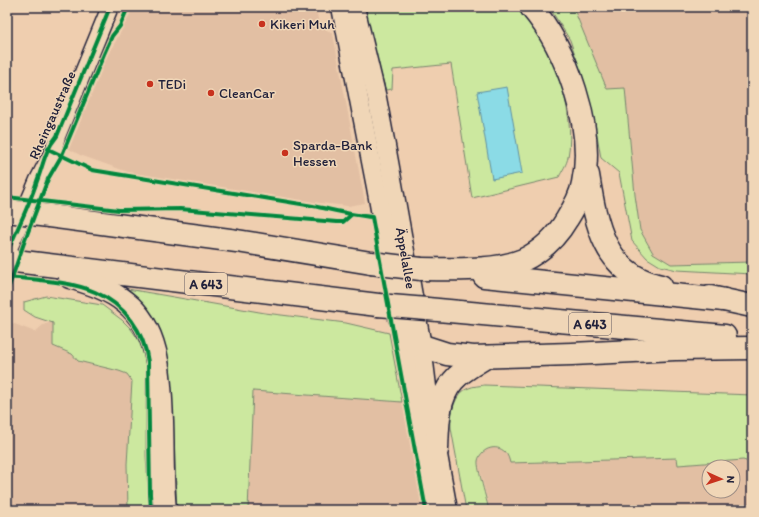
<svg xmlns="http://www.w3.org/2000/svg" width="759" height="517" viewBox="0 0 759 517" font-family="Itim,sans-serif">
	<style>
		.built { fill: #e2bfa3; fill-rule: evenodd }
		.green { fill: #cce89f; stroke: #77856d }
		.water { fill: #8bdbe6; stroke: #6191a2 }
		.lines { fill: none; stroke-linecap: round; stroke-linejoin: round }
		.tertiary-casing { stroke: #22223b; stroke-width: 19 }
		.secondary-casing { stroke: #22223b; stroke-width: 21 }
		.motorway-casing { stroke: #22223b; stroke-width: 25 }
		.tertiary { stroke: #f0d6b7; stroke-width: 16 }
		.secondary { stroke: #f0d6b7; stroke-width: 18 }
		.motorway { stroke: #f0d6b7; stroke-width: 22 }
		.motorway-bridge-casing { stroke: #22223b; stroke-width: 25; stroke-linecap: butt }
		.motorway-bridge { stroke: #f0d6b7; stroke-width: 22 }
		.cycleway-casing { stroke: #f0d6b7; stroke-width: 6 }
		.cycleway { stroke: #00873e; stroke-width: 4 }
		.poi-dot { fill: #c8321e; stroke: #f0d6b7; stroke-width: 1.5 }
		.labels { text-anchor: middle; stroke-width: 3; stroke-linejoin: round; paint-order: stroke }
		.shield { fill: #f0d6b7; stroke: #605860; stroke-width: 1 }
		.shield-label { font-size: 13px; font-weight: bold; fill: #22223b }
		.poi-label { font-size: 14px; fill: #22223b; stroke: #f0d6b7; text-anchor: start }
		.street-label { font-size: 14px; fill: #22223b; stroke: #f0d6b7 }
	</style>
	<rect width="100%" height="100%" fill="#efceaf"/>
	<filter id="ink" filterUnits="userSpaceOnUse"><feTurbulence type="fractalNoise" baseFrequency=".025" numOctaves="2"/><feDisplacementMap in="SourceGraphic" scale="8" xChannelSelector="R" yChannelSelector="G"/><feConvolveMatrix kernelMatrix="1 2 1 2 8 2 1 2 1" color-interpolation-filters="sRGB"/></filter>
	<g filter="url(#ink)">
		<g class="built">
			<polygon points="133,7 316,7 319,25 333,34 365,203 348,206 321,203 128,172 80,155 69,149 108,55 128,19"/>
			<polygon points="573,7 752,7 752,262 671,264 653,253 640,230 635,195 625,89 607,89"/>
			<polygon points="7,321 35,332 43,325 51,322 53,323 53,346 72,354 78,361 119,371 127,374 132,381 127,464 128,510 7,510"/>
			<polygon points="253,391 402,402 422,510 248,510"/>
			<path d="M489,448h6l9,2 4,7 2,6 167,-5 2,7 64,-5 9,3v47h-262l-12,-48 3,-9zM709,467h24v24h-24z"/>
		</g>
		<g class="green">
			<path d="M364,7h154c33,34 59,103 50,150 -1,7 -6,14 -9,20l-87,21 -21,-134 -58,6 -1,19 -6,1 -14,-44z"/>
			<polygon points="549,7 573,7 607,89 625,88 635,195 640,230 653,253 671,264 752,262 752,274 677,270 660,266 647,258 632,241 619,173 601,158 594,118 584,81 570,40"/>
			<polygon points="122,288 265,313 346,323 389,333 402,402 253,391 248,510 177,510 173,414 170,367 164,342 155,322"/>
			<polygon points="46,296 102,305 122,320 131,329 143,346 146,363 146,456 149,510 128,510 127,464 132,381 127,374 119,371 78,361 72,354 53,346 53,323 35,317 24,310 24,302"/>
			<path d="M484,385l268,10v68l-9,-3 -65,5 -1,-7 -167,5c-1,-4 -2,-8 -5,-11 -9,-9 -25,-3 -27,9 -1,7 9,40 11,49h-23l-15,-82c-1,-13 3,-35 18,-40 4,-2 11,-2 15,-3z"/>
		</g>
		<polygon class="water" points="507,87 522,173 492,179 477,92"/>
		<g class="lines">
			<defs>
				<polyline id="tertiary" points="7,253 38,180 53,151 57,136 110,7"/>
				<g id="secondary">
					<polyline points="341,7 376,187 434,510"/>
					<polyline points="355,7 377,98 389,162 422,346 430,411 448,510"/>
				</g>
				<g id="motorway">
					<path d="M588,175c8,49 16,99 73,111"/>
					<polyline points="49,216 237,241 371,263"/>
					<polyline points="7,260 378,305"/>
					<path d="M421,269c31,0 73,3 102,-9 19,-9 34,-24 44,-41 7,-11 14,-23 16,-36 12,-55 -16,-134 -52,-176"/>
					<polyline points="484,276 724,300"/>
					<path d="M70,277c19,6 39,12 55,25 36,28 35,78 37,119 1,30 0,60 3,89"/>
					<polyline points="710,297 752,306"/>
					<polyline points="427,309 725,336"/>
					<polyline points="400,318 408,336 416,344 447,354 473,357 572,354 675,349 752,348"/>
					<path d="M437,450c1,-23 0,-51 16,-69 8,-10 22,-17 33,-24"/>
				</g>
			</defs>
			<use href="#tertiary" class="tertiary-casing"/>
			<use href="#secondary" class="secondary-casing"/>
			<use href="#motorway" class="motorway-casing"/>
			<use href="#tertiary" class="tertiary"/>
			<use href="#secondary" class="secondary"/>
			<use href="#motorway" class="motorway"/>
			<defs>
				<g id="motorway-bridge">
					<polyline points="7,211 49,216"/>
					<polyline points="371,263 421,269"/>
					<polyline points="378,305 427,309"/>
				</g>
			</defs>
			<use href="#motorway-bridge" class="motorway-bridge-casing"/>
			<use href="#motorway-bridge" class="motorway-bridge"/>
			<defs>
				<g id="cycleway">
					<path d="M48,149l44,21 221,36c20,4 39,9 59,11l54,293"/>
					<polyline points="7,197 119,210 180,209 337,222 343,222 351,215"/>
					<path d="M7,253c10,-24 22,-47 30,-72 7,-18 7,-29 20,-45l53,-129"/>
					<path d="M7,277c28,3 63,4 88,15 30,13 49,39 53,70l2,132 1,16"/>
					<polyline points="7,292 25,240 48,179 62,155 104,54 112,36 120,26 128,7"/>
				</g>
			</defs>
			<use href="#cycleway" class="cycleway-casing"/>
			<use href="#cycleway" class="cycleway"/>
		</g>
	</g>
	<g class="poi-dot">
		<circle cx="262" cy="24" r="4"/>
		<circle cx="150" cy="84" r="4"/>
		<circle cx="211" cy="93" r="4"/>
		<circle cx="285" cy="153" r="4"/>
	</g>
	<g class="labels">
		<g class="shield">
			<rect x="185" y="273" width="42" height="22" rx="3"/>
			<rect x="569" y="313" width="42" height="22" rx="3"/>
		</g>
		<g class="shield-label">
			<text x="206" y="289">A 643</text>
			<text x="590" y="329">A 643</text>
		</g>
		<g class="poi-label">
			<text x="270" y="29">Kikeri Muh</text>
			<text x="158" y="89">TEDi</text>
			<text x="219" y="98">CleanCar</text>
			<text x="293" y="150">Sparda-Bank<tspan x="293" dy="16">Hessen</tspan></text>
		</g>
		<g class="street-label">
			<text transform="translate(52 115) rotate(-66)" y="5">Rheingaustraße</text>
			<text transform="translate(406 258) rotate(80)" y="5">Äppelallee</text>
		</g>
	</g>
	<rect width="759" height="517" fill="none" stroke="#f0d6b7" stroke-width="24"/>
	<rect x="12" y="12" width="735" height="493" fill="none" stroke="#22223b" stroke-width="1.5" filter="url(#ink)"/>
	<g transform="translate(721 479) rotate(93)"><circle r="19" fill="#f0d6b7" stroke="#9e8e85"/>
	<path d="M0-3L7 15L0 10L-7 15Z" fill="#c8321e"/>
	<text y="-6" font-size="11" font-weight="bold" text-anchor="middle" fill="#22223b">N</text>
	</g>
</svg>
